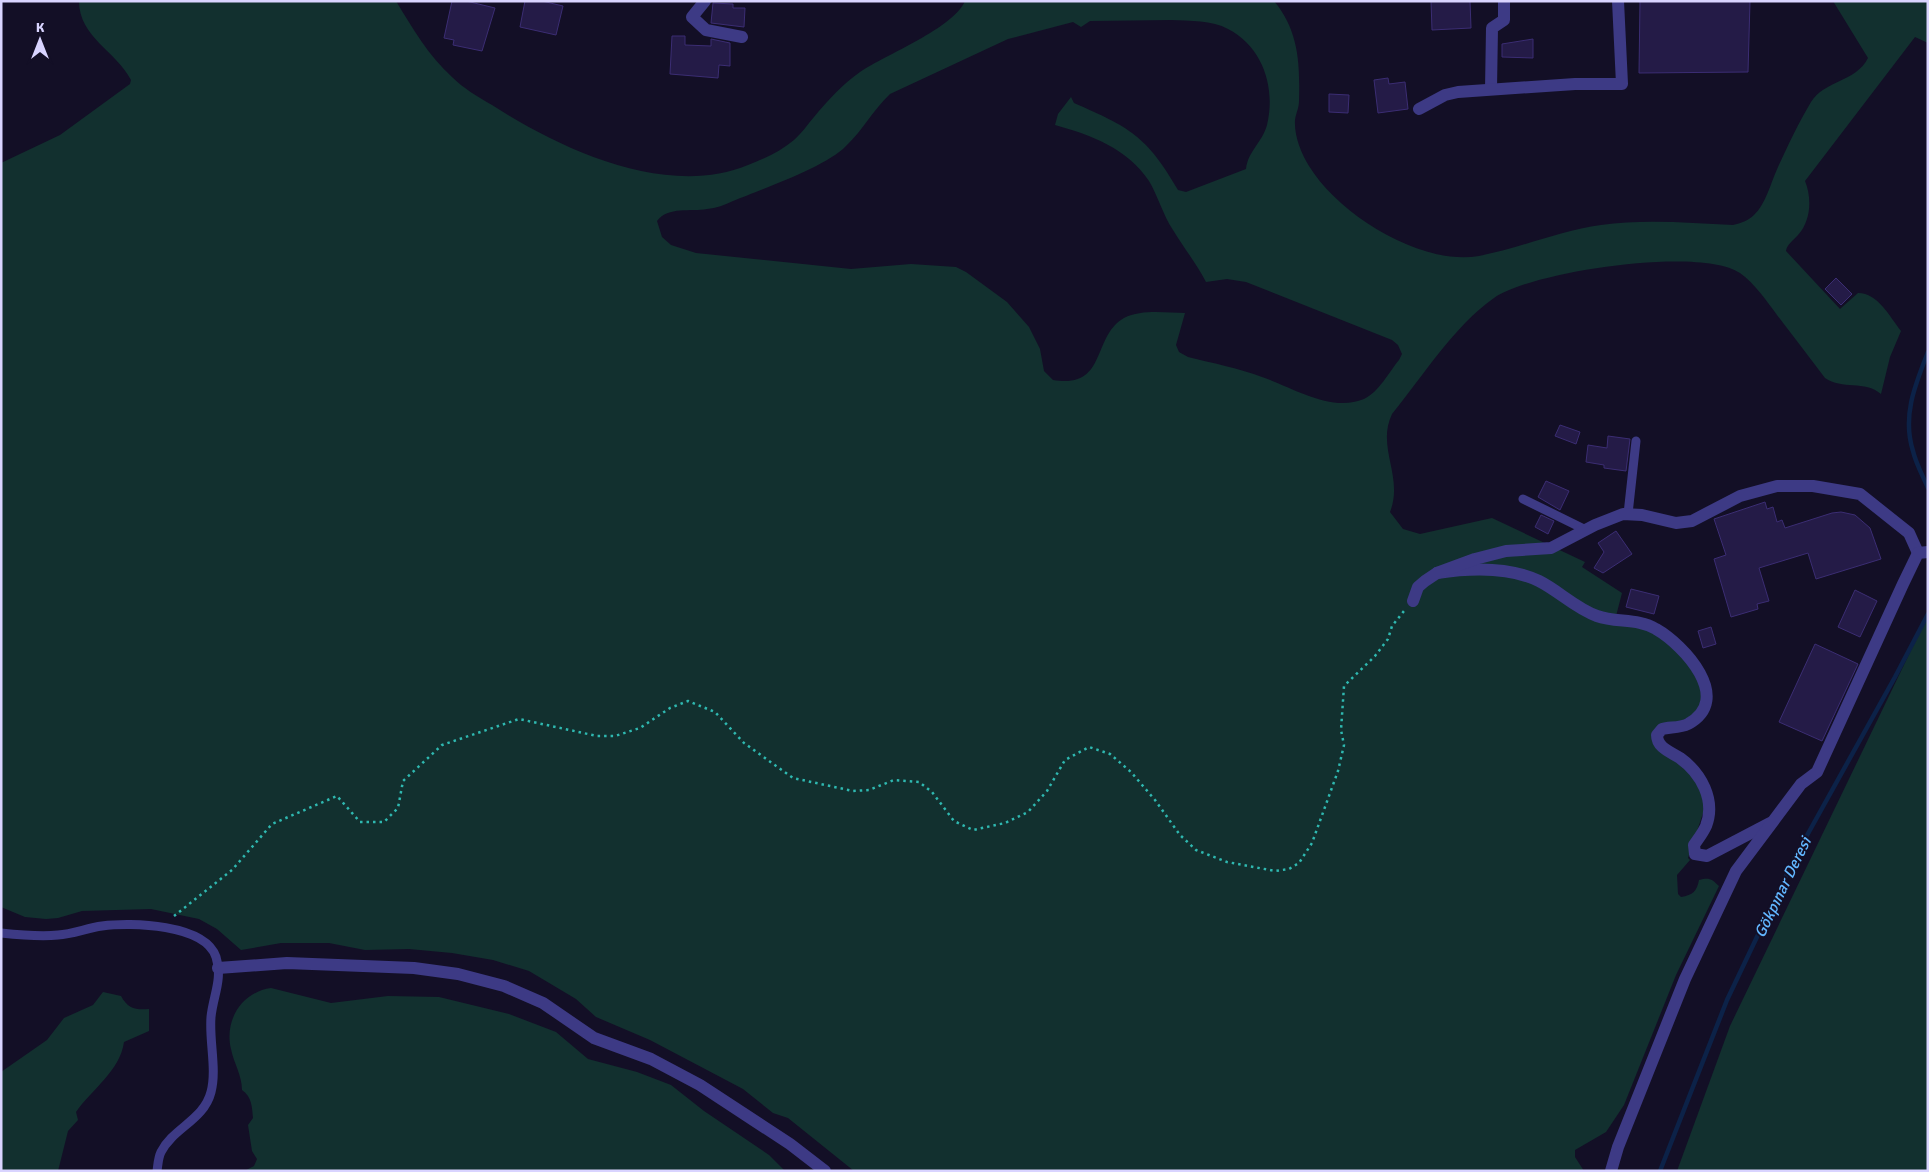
<svg xmlns="http://www.w3.org/2000/svg" width="1929" height="1172" viewBox="0 0 1929 1172" font-family="Signika,sans-serif">
	<style>
		.green { fill: #12302f; fill-rule: evenodd }
		.lines { fill: none; stroke-linecap: round; stroke-linejoin: round }
		.stream { stroke: #0c2248; stroke-width: 4.5 }
		.building { fill: #241b47; stroke: #3b2d73 }
		.path { stroke: #2fb8b0; stroke-width: 2.5; stroke-dasharray: 2.5 4; stroke-linecap: butt }
		.service { stroke: #3d3a85; stroke-width: 9 }
		.minor { stroke: #3d3a85; stroke-width: 12 }
		.labels { text-anchor: middle; stroke-width: 4; stroke-linejoin: round; paint-order: stroke }
		.water-label { font-size: 16px; font-style: italic; fill: #62b6ff; stroke: #130f26 }
	</style>
	<rect width="100%" height="100%" fill="#130f26"/>
	<g class="green">
		<path d="M79,1h317c17,28 32,54 56,76 11,11 26,20 40,28 68,44 175,94 256,60 16,-6 33,-14 46,-25 8,-7 13,-15 20,-23 13,-16 29,-33 46,-45 25,-17 94,-44 105,-71h309c25,30 26,63 25,100 0,7 -3,12 -4,19 -1,16 6,33 14,46 30,49 112,100 170,90 41,-8 80,-25 122,-31 43,-6 89,-2 132,0 8,-2 15,-4 21,-10 12,-11 17,-33 24,-48 10,-22 21,-45 33,-65 14,-22 45,-20 57,-44l-35,-57h95v42l-13,-6 -110,144c7,17 6,40 -7,54 -5,6 -11,9 -12,16l54,58 18,-16c20,0 32,24 43,38l-11,26 -9,37c-16,-14 -39,-4 -56,-16 -16,-21 -32,-42 -48,-63 -11,-15 -22,-31 -37,-42 -39,-27 -208,-2 -246,25 -40,28 -71,78 -102,116 -16,34 12,62 -2,98l13,17 17,5 72,-16 93,44 -3,5 40,26 -7,27 33,5 53,49 2,36 -46,23 24,26 27,39 -20,60 2,2 -13,15 1,19 3,3c12,-2 16,-6 18,-17 10,-3 13,-1 20,6l-43,89 -52,130 -18,27 -31,18v7l9,14h-730l-66,-53 -15,-5 -30,-24 -93,-49 -54,-23 -20,-18 -47,-28 -36,-11 -41,-7 -43,-4 -44,1 -36,-7h-48l-40,7 -24,-21 -18,-10 -48,-10 -69,2 -24,7 -12,1 -21,-2 -24,-10v-744l59,-28 70,-51 1,-4c-15,-29 -52,-43 -52,-79zM1171,20c19,1 41,0 57,9 35,18 48,59 39,96 -5,18 -19,26 -21,44l-60,23 -8,-2c-31,-54 -49,-63 -104,-87l-3,-6 -13,17 -3,11c36,10 72,23 94,56 9,15 14,34 24,49 11,18 23,33 33,52l21,-3 19,3 146,58 6,5 4,9 -3,6c-10,12 -20,32 -35,39 -33,14 -72,-12 -102,-22 -24,-9 -50,-14 -74,-20l-9,-5 -3,-7 9,-32c-19,0 -43,-4 -61,5 -33,19 -16,71 -71,62l-9,-9 -4,-22 -11,-22 -22,-25 -41,-30 -10,-5 -45,-3 -60,5 -155,-16 -25,-8 -9,-8 -5,-16c11,-15 34,-9 50,-12 9,-1 18,-4 26,-8 29,-12 93,-34 113,-55 17,-16 27,-36 44,-52l118,-55 65,-17 8,5 9,-6z"/>
		<polygon points="1928,615 1928,1171 1677,1171 1730,1026"/>
		<path d="M271,988l60,15 57,-7 51,1 70,17 47,18 32,27 49,13 34,13 33,26 65,44 16,16h-541l10,-5 3,-7 -5,-8 -4,-26 5,-7c-1,-11 -1,-21 -11,-28 0,-15 -8,-26 -11,-41 -7,-29 11,-57 40,-61z"/>
		<path d="M103,992l18,4c7,13 15,14 28,13v22l-25,11c-4,29 -32,47 -48,70l2,8 -10,11 -10,40h-57v-99l46,-32 17,-22 29,-13z"/>
	</g>
	<g class="lines">
		<g class="stream">
			<path d="M1928,352c-13,33 -26,64 -15,99 3,13 10,25 15,37"/>
			<polyline points="1660,1171 1727,1000 1795,857 1895,677 1928,614"/>
		</g>
	</g>
	<g class="building">
		<polygon points="452,1 466,1 495,8 482,51 453,45 454,40 444,38"/>
		<polygon points="525,1 542,1 563,6 556,35 520,27"/>
		<polygon points="1431,1 1470,1 1471,28 1432,30"/>
		<polygon points="1640,1 1750,1 1748,72 1639,73"/>
		<polygon points="713,3 733,4 733,8 745,8 744,27 711,23"/>
		<polygon points="672,36 685,36 685,45 711,46 711,39 730,43 730,66 719,65 718,78 670,74"/>
		<polygon points="1533,39 1533,58 1502,57 1502,44"/>
		<polygon points="1388,78 1389,84 1405,82 1408,109 1378,113 1374,80"/>
		<polygon points="1329,94 1349,95 1348,113 1329,112"/>
		<polygon points="1836,278 1852,294 1841,305 1825,289"/>
		<polygon points="1560,425 1580,432 1576,444 1555,436"/>
		<polygon points="1608,436 1630,439 1626,471 1604,468 1604,465 1586,462 1588,445 1607,448"/>
		<polygon points="1546,481 1569,491 1560,510 1538,497"/>
		<polygon points="1765,502 1767,509 1773,507 1777,522 1782,520 1785,528 1832,513 1841,512 1855,515 1870,528 1881,559 1816,579 1808,553 1759,568 1769,601 1757,604 1758,609 1731,617 1714,559 1726,555 1714,519"/>
		<polygon points="1541,515 1554,521 1548,534 1535,527"/>
		<polygon points="1616,531 1632,554 1603,573 1594,568 1604,552 1598,543"/>
		<polygon points="1631,589 1659,596 1654,614 1626,607"/>
		<polygon points="1855,590 1877,601 1860,637 1838,627"/>
		<polygon points="1711,627 1716,644 1703,648 1698,631"/>
		<polygon points="1815,644 1858,664 1822,741 1779,722"/>
	</g>
	<g class="lines">
		<polyline class="path" points="174,916 232,870 272,824 337,796 360,822 384,822 398,808 403,781 442,745 519,719 597,736 615,736 640,728 670,708 688,701 715,712 744,743 793,778 853,791 869,790 894,780 919,782 932,792 954,821 973,830 1005,823 1028,812 1047,791 1065,760 1089,747 1110,754 1131,772 1155,800 1180,835 1196,850 1227,862 1275,871 1289,869 1299,863 1312,843 1338,771 1344,745 1341,730 1344,686 1375,656 1388,639 1392,626 1404,611"/>
		<g class="service">
			<polyline points="1523,499 1586,530"/>
			<polyline points="1628,514 1636,441"/>
			<path d="M1,933c19,2 38,4 57,2 15,-1 29,-7 44,-9 29,-4 103,-2 114,31 7,22 -3,39 -5,60 -2,24 6,52 0,75 -7,28 -38,36 -50,60 -3,6 -3,13 -4,19"/>
		</g>
		<g class="minor">
			<polyline points="705,1 692,17 706,30 742,37"/>
			<polyline points="1491,89 1492,28 1504,20 1504,1"/>
			<polyline points="1419,109 1445,95 1458,92 1575,84 1622,84 1618,1"/>
			<path d="M1437,573c33,-5 71,-7 102,8 20,10 36,27 58,35 19,7 41,2 59,13 28,16 78,70 32,95 -8,4 -18,3 -26,5l-5,6c0,13 14,17 23,23 21,15 36,42 26,68 -3,7 -8,13 -12,19l1,9 12,2 63,-33"/>
			<polyline points="1413,601 1418,587 1425,581 1437,573 1475,559 1506,551 1551,548 1595,525 1623,514 1642,515 1676,523 1692,521 1740,496 1777,486 1813,486 1860,494 1909,533 1918,553"/>
			<polyline points="218,968 287,963 414,968 458,974 504,986 543,1003 594,1038 651,1059 700,1085 790,1144 825,1171"/>
			<polyline points="1611,1171 1618,1147 1685,979 1736,871 1801,784 1817,772 1903,584 1918,553 1928,552"/>
		</g>
	</g>
	<g class="labels">
		<g class="water-label">
			<text transform="translate(1782 887) rotate(-64)" y="6">Gökpınar Deresi</text>
		</g>
	</g>
	<rect width="1929" height="1172" fill="none" stroke="#d9d4ff" stroke-width="5"/>
	<g transform="translate(40 40)" stroke="#130f26" stroke-width="4" paint-order="stroke">
	<path d="M0-4L9 19L0 12L-9 19Z" fill="#d9d4ff"/>
	<text y="-8" font-size="14" font-weight="bold" text-anchor="middle" fill="#d9d4ff">K</text>
	</g>
</svg>
